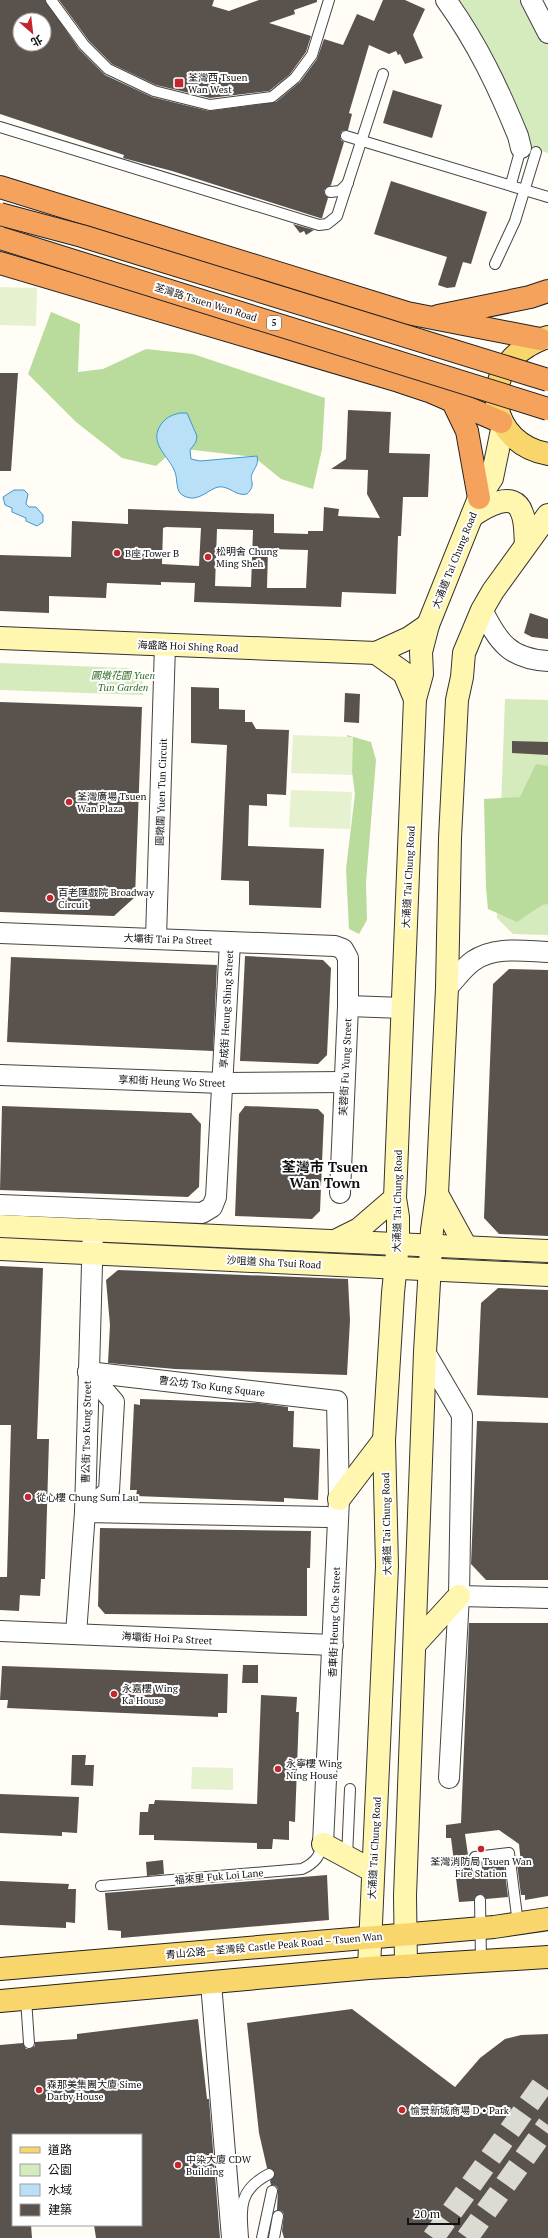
<svg xmlns="http://www.w3.org/2000/svg" width="548" height="2238" viewBox="0 0 548 2238" font-family="'PT Serif','Noto Sans TC',serif">
	<style>
		.green { fill: #d5ebbd }
		.forest { fill: #b9dc9c }
		.pitch { fill: #e6f2cf }
		.water { fill: #b9e0f7; stroke: #3f96cf }
		.pier { fill: #fffdf5 }
		.building { fill: #5a524d; fill-rule: evenodd }
		.lines { fill: none; stroke-linecap: round; stroke-linejoin: round }
		.highway-tunnel { stroke: #dbdad3; stroke-width: 22; stroke-dasharray: 22 11; stroke-linecap: butt }
		.lane-casing { stroke: #444; stroke-width: 12 }
		.street-casing { stroke: #444; stroke-width: 22 }
		.secondary-casing { stroke: #333; stroke-width: 24 }
		.primary-casing { stroke: #222; stroke-width: 24 }
		.highway-casing { stroke: #222; stroke-width: 24 }
		.lane { stroke: #fff; stroke-width: 10 }
		.street { stroke: #fff; stroke-width: 20 }
		.secondary { stroke: #fff6b0; stroke-width: 22 }
		.primary { stroke: #f9d66b; stroke-width: 22 }
		.highway { stroke: #f5a25d; stroke-width: 22 }
		.highway-bridge-casing { stroke: #222; stroke-width: 24; stroke-linecap: butt }
		.highway-bridge { stroke: #f5a25d; stroke-width: 22 }
		.poi-dot { fill: #c4262e; stroke: #fff; stroke-width: 1.5 }
		.labels { text-anchor: middle; stroke-width: 4; stroke-linejoin: round; paint-order: stroke }
		.shield { fill: #fff; stroke: #585858; stroke-width: 1 }
		.shield-label { font-size: 9px; font-weight: bold; fill: #111 }
		.poi-label { font-size: 10px; fill: #111; stroke: #fff; text-anchor: start }
		.street-label { font-size: 10px; fill: #111; stroke: #fff }
		.park-label { font-size: 10px; font-style: italic; fill: #2f6b1f; stroke: #fff }
		.district-label { font-size: 14px; font-weight: bold; fill: #111; stroke: #fff }
	</style>
	<rect width="100%" height="100%" fill="#fffdf5"/>
	<g class="green">
		<polygon points="456,0 534,0 548,27 548,153 527,147"/>
		<path d="M0,663l126,5c15,3 18,13 17,27l-143,-5z"/>
		<polygon points="505,699 548,700 548,935 513,934 497,918"/>
	</g>
	<g class="forest">
		<polygon points="51,312 80,324 78,372 103,369 146,349 193,354 325,398 322,449 313,489 281,479 254,457 176,448 156,466 122,458 76,422 28,374"/>
		<polygon points="347,735 371,742 376,760 366,883 367,920 359,934 349,929 346,869 355,794"/>
		<polygon points="536,764 548,766 548,904 542,905 517,922 488,909 486,888 484,799 520,797"/>
	</g>
	<g class="pitch">
		<polygon points="0,287 37,288 36,326 0,325"/>
		<polygon points="293,735 353,737 352,775 291,773"/>
		<polygon points="291,790 352,792 350,829 289,827"/>
		<polygon points="192,1767 233,1768 233,1790 191,1789"/>
	</g>
	<g class="water">
		<path d="M180,413h7l10,23 -1,6 -6,8 1,9 9,2 57,-5c2,8 -2,11 -5,18 -3,7 5,10 -5,20 -11,3 -18,-9 -29,-7 -11,3 -20,16 -34,9 -9,-4 -6,-16 -9,-24 -6,-16 -26,-28 -15,-46 5,-8 11,-11 20,-13z"/>
		<polygon points="14,490 24,490 28,494 26,504 29,507 36,507 43,515 43,522 37,526 26,521 26,518 12,512 12,508 5,505 3,497"/>
	</g>
	<polygon class="pier" points="392,673 475,678 465,1258 455,1400 432,1844 360,1840 360,1789 358,1789 385,938 387,938"/>
	<g class="building">
		<path d="M0,0h45l34,49 26,26 47,22 57,14 67,-9 24,-20 17,-23 7,-20 19,6 14,-31 17,7 9,-21h22l20,9 -12,26 10,23 -18,6 -5,-10 -2,1 -2,-4 -7,3 -20,-9 -20,68 3,1 -4,16 -6,1 -2,4 1,5 3,2 -13,43 -7,5 1,5 3,3 -6,20h-2l-148,-47 -49,-13 1,-3 -124,-41zM20,20h24v24h-24z"/>
		<polygon points="59,0 214,0 212,6 229,11 259,0 317,0 317,2 294,10 295,14 269,23 311,36 306,52 290,74 269,91 210,98 156,85 112,64 89,41"/>
		<polygon points="393,90 442,105 432,138 383,123"/>
		<polygon points="391,181 487,212 471,264 463,262 455,287 447,288 438,285 447,257 374,234"/>
		<polygon points="293,224 314,230 306,235 304,231 300,233"/>
		<polygon points="0,373 18,373 11,471 0,471"/>
		<path d="M348,410l43,2 -2,41 41,1 -2,43h-25l-2,39h-3l-2,58 -54,-2 -1,15 -147,-5 1,-19 -34,-1v3l-54,-2 -1,15 -57,-2v17l-49,-2v-56l71,2 1,-36 56,3v-15l146,5v19l34,1v-3h15l1,-24 15,2 -1,7 42,2 -13,-24 1,-24 -37,-1 15,-10zM166,527l35,1 -2,38 -37,-2 1,-36zM217,529l36,1 -2,57 -36,-1zM268,549l40,1 -2,38h-39z"/>
		<polygon points="530,613 548,619 548,639 532,637 524,633"/>
		<polygon points="191,687 219,688 219,709 245,710 245,722 252,722 256,729 289,730 286,795 267,794 267,806 249,805 248,846 324,849 321,908 249,905 249,881 221,880 227,745 191,743"/>
		<polygon points="345,693 360,694 359,723 344,722"/>
		<polygon points="0,702 142,707 135,897 114,916 0,912"/>
		<polygon points="512,741 548,742 548,755 512,753"/>
		<polygon points="245,956 323,960 331,968 327,1055 318,1064 240,1061"/>
		<polygon points="11,957 217,965 213,1051 7,1042"/>
		<polygon points="509,969 548,970 548,1236 499,1234 484,1218 493,984"/>
		<polygon points="2,1106 191,1113 201,1124 199,1187 188,1197 0,1190"/>
		<polygon points="245,1106 318,1109 324,1115 320,1211 312,1219 235,1216 239,1114"/>
		<polygon points="0,1266 43,1268 37,1439 49,1439 45,1579 41,1579 40,1596 20,1595 19,1611 0,1610 0,1577 7,1577 11,1425 0,1425"/>
		<polygon points="118,1270 348,1279 350,1320 347,1375 175,1369 108,1363 110,1325 106,1280"/>
		<polygon points="498,1288 548,1290 548,1398 477,1395 481,1303"/>
		<polygon points="140,1399 258,1403 288,1407 288,1411 294,1411 293,1447 320,1449 318,1500 284,1498 284,1502 136,1496 137,1490 130,1490 134,1404 140,1405"/>
		<polygon points="477,1421 548,1423 548,1580 486,1580 471,1564"/>
		<polygon points="100,1528 311,1531 310,1568 307,1568 307,1616 105,1614 98,1606"/>
		<polygon points="469,1623 548,1623 548,1896 525,1900 525,1895 521,1895 517,1864 521,1863 519,1844 499,1830 465,1834 470,1869 478,1874 481,1873 483,1867 504,1865 508,1897 486,1899 483,1895 480,1894 475,1897 474,1901 459,1902 451,1838 446,1838 446,1825 461,1823"/>
		<polygon points="243,1665 258,1665 258,1683 242,1683"/>
		<polygon points="2,1666 228,1674 227,1713 218,1713 218,1717 7,1708 8,1700 0,1700"/>
		<polygon points="261,1695 297,1697 296,1712 299,1712 295,1822 289,1821 289,1840 273,1839 272,1849 257,1849 257,1843 154,1840 154,1835 139,1835 140,1812 148,1812 149,1804 154,1804 155,1800 257,1804"/>
		<polygon points="72,1755 86,1755 85,1765 94,1765 93,1786 71,1785"/>
		<polygon points="0,1794 79,1797 77,1833 62,1832 62,1836 0,1833"/>
		<polygon points="163,1860 164,1874 147,1876 146,1862"/>
		<polygon points="327,1875 329,1920 121,1938 121,1931 108,1930 105,1893"/>
		<polygon points="0,1881 69,1884 68,1889 76,1889 75,1923 66,1922 66,1928 0,1925"/>
		<polygon points="352,2009 455,2087 480,2058 505,2039 521,2035 548,2034 548,2238 284,2238 282,2231 284,2214 282,2211 277,2210 278,2189 276,2186 271,2185 270,2181 275,2173 272,2169 267,2168 259,2133 247,2023"/>
		<polygon points="198,2019 207,2099 209,2099 220,2238 96,2238 94,2225 141,2225 141,2135 13,2135 13,2225 31,2225 32,2238 0,2238 0,2045 23,2043 26,2049 30,2049 35,2046 35,2042 77,2039 77,2034"/>
	</g>
	<g class="lines">
		<g class="highway-tunnel">
			<polyline points="433,2238 548,2077"/>
			<polyline points="467,2238 548,2125"/>
		</g>
		<defs>
			<g id="lane">
				<polyline points="51,0 84,45 108,69 154,91 210,105 272,97 295,78 312,55 329,0"/>
				<polyline points="0,127 319,225 327,224 337,216 383,74"/>
				<polyline points="346,136 548,197"/>
				<polyline points="511,184 521,148"/>
				<polyline points="330,192 340,191 348,183"/>
				<polyline points="495,264 515,221 536,152"/>
				<polyline points="347,1857 350,1789"/>
				<polyline points="477,1868 475,1857 509,1853 518,1924"/>
				<path d="M101,1886l201,-17c13,-6 17,-12 21,-25"/>
				<polyline points="480,1900 481,1960"/>
				<polyline points="26,1999 29,2043"/>
				<path d="M243,2238c-2,-30 -5,-48 26,-64"/>
				<polyline points="262,2238 272,2191"/>
				<polyline points="274,2238 278,2216"/>
			</g>
			<g id="street">
				<path d="M446,0c31,43 52,87 72,136l3,12"/>
				<polyline points="531,0 548,33"/>
				<path d="M482,610c17,32 27,49 66,51"/>
				<polyline points="0,933 335,946 343,949 348,958 348,1006 340,1193"/>
				<polyline points="156,938 165,645"/>
				<path d="M447,988c8,-8 16,-20 26,-27 22,-15 50,-10 75,-9"/>
				<polyline points="348,1006 403,1008"/>
				<polyline points="0,1075 223,1083 344,1082"/>
				<polyline points="0,1205 202,1213 212,1207 216,1197 230,942"/>
				<polyline points="425,1352 462,1415 459,1596 449,1778"/>
				<polyline points="88,1372 337,1401 339,1499 323,1844"/>
				<polyline points="85,1512 327,1517"/>
				<polyline points="85,1512 109,1491 114,1402 88,1372"/>
				<polyline points="459,1596 548,1598"/>
				<polyline points="0,1631 333,1645"/>
				<polyline points="76,1634 85,1512 93,1229"/>
				<polyline points="211,1983 232,2238"/>
			</g>
			<g id="secondary">
				<path d="M472,516c13,-9 42,-27 50,-3 4,9 3,21 4,31"/>
				<polyline points="0,638 376,653 409,638 428,625"/>
				<polyline points="376,653 404,673 415,699"/>
				<polyline points="437,1194 466,1247"/>
				<polyline points="0,1226 548,1251"/>
				<polyline points="335,1241 359,1229 395,1198"/>
				<polyline points="0,1249 548,1275"/>
				<polyline points="339,1499 384,1440"/>
				<polyline points="416,1643 459,1596"/>
				<polyline points="323,1844 373,1871"/>
				<polyline points="406,1966 405,1896 425,1352 432,1230 437,1194 447,988 450,838 457,700 462,677 464,653 482,610 493,591 548,515"/>
				<polyline points="369,1968 387,1566 384,1440 393,1293 398,1243 398,1217 395,1198 415,699 422,674 421,652 428,625 479,498 492,478 503,425"/>
			</g>
			<g id="primary">
				<path d="M548,337c-8,2 -13,5 -20,9 -50,29 -38,98 20,108"/>
				<polyline points="0,1969 494,1927 548,1919"/>
				<polyline points="0,2001 369,1968 548,1957"/>
			</g>
			<g id="highway">
				<polyline points="0,187 407,313 540,339"/>
				<polyline points="0,263 399,381 429,391 501,422"/>
				<polyline points="438,316 530,297 548,291"/>
				<polyline points="453,402 467,431 479,498"/>
			</g>
		</defs>
		<use href="#lane" class="lane-casing"/>
		<use href="#street" class="street-casing"/>
		<use href="#secondary" class="secondary-casing"/>
		<use href="#primary" class="primary-casing"/>
		<use href="#highway" class="highway-casing"/>
		<use href="#lane" class="lane"/>
		<use href="#street" class="street"/>
		<use href="#secondary" class="secondary"/>
		<use href="#primary" class="primary"/>
		<use href="#highway" class="highway"/>
		<defs>
			<g id="highway-bridge">
				<polyline points="0,214 82,236 548,380"/>
				<polyline points="0,238 548,409"/>
			</g>
		</defs>
		<use href="#highway-bridge" class="highway-bridge-casing"/>
		<use href="#highway-bridge" class="highway-bridge"/>
	</g>
	<g class="poi-dot">
		<rect x="174" y="78" width="10" height="10" rx="2"/>
		<circle cx="117" cy="553" r="4"/>
		<circle cx="208" cy="557" r="4"/>
		<circle cx="69" cy="802" r="4"/>
		<circle cx="50" cy="898" r="4"/>
		<circle cx="28" cy="1497" r="4"/>
		<circle cx="114" cy="1694" r="4"/>
		<circle cx="278" cy="1769" r="4"/>
		<circle cx="481" cy="1849" r="4"/>
		<circle cx="39" cy="2090" r="4"/>
		<circle cx="402" cy="2110" r="4"/>
		<circle cx="178" cy="2165" r="4"/>
	</g>
	<g class="labels">
		<rect class="shield" x="267" y="316" width="14" height="14" rx="3"/>
		<g class="shield-label">
			<text x="274" y="326">5</text>
		</g>
		<g class="poi-label">
			<text x="188" y="81">荃灣西 Tsuen<tspan x="188" dy="12">Wan West</tspan></text>
			<text x="216" y="555">松明舍 Chung<tspan x="216" dy="12">Ming Sheh</tspan></text>
			<text x="125" y="557">B座 Tower B</text>
			<text x="77" y="800">荃灣廣場 Tsuen<tspan x="77" dy="12">Wan Plaza</tspan></text>
			<text x="58" y="896">百老匯戲院 Broadway<tspan x="58" dy="12">Circuit</tspan></text>
			<text x="36" y="1501">從心樓 Chung Sum Lau</text>
			<text x="122" y="1692">永嘉樓 Wing<tspan x="122" dy="12">Ka House</tspan></text>
			<text x="286" y="1767">永寧樓 Wing<tspan x="286" dy="12">Ning House</tspan></text>
			<text x="481" y="1865" text-anchor="middle">荃灣消防局 Tsuen Wan<tspan x="481" dy="12">Fire Station</tspan></text>
			<text x="47" y="2088">森那美集團大廈 Sime<tspan x="47" dy="12">Darby House</tspan></text>
			<text x="410" y="2114">愉景新城商場 D • Park</text>
			<text x="186" y="2163">中染大廈 CDW<tspan x="186" dy="12">Building</tspan></text>
		</g>
		<g class="street-label">
			<text transform="translate(206 302) rotate(17)" y="4">荃灣路 Tsuen Wan Road</text>
			<text transform="translate(454 560) rotate(-68)" y="4">大涌道 Tai Chung Road</text>
			<text transform="translate(188 646) rotate(2)" y="4">海盛路 Hoi Shing Road</text>
			<text transform="translate(161 792) rotate(-88)" y="4">圓墩圍 Yuen Tun Circuit</text>
			<text transform="translate(408 877) rotate(-87)" y="4">大涌道 Tai Chung Road</text>
			<text transform="translate(168 939) rotate(2)" y="4">大壩街 Tai Pa Street</text>
			<text transform="translate(226 1009) rotate(-87)" y="4">享成街 Heung Shing Street</text>
			<text transform="translate(345 1067) rotate(-87)" y="4">芙蓉街 Fu Yung Street</text>
			<text transform="translate(172 1081) rotate(2)" y="4">享和街 Heung Wo Street</text>
			<text transform="translate(397 1201) rotate(-89)" y="4">大涌道 Tai Chung Road</text>
			<text transform="translate(274 1262) rotate(3)" y="4">沙咀道 Sha Tsui Road</text>
			<text transform="translate(212 1386) rotate(7)" y="4">曹公坊 Tso Kung Square</text>
			<text transform="translate(86 1432) rotate(-89)" y="4">曹公街 Tso Kung Street</text>
			<text transform="translate(386 1524) rotate(-91)" y="4">大涌道 Tai Chung Road</text>
			<text transform="translate(334 1622) rotate(-88)" y="4">香車街 Heung Che Street</text>
			<text transform="translate(167 1638) rotate(3)" y="4">海壩街 Hoi Pa Street</text>
			<text transform="translate(374 1848) rotate(-87)" y="4">大涌道 Tai Chung Road</text>
			<text transform="translate(219 1876) rotate(-5)" y="4">福來里 Fuk Loi Lane</text>
			<text transform="translate(274 1945) rotate(-5)" y="4">青山公路－荃灣段 Castle Peak Road – Tsuen Wan</text>
		</g>
		<g class="park-label">
			<text x="123" y="679">圓墩花園 Yuen<tspan x="123" dy="12">Tun Garden</tspan></text>
		</g>
		<g class="district-label">
			<text x="325" y="1172">荃灣市 Tsuen<tspan x="325" dy="16">Wan Town</tspan></text>
		</g>
	</g>
	<rect x="12" y="2134" width="130" height="92" fill="#ffffff" stroke="#a0a0a0"/>
	<rect x="20" y="2147" width="20" height="6" fill="#f9d66b" stroke="#a0a0a0"/>
	<text x="48" y="2154" font-size="12" fill="#111111">道路</text>
	<rect x="20" y="2164" width="20" height="12" fill="#d5ebbd" stroke="#a0a0a0"/>
	<text x="48" y="2174" font-size="12" fill="#111111">公園</text>
	<rect x="20" y="2184" width="20" height="12" fill="#b9e0f7" stroke="#a0a0a0"/>
	<text x="48" y="2194" font-size="12" fill="#111111">水域</text>
	<rect x="20" y="2204" width="20" height="12" fill="#5a524d" stroke="#a0a0a0"/>
	<text x="48" y="2214" font-size="12" fill="#111111">建築</text>
	<g transform="translate(32 32) rotate(152)"><circle r="19" fill="#ffffff" stroke="#a0a0a0"/>
	<path d="M0-3L7 15L0 10L-7 15Z" fill="#c4262e"/>
	<text y="-6" font-size="11" font-weight="bold" text-anchor="middle" fill="#111111">北</text>
	</g>
	<path d="M408 2218v6h51v-6" fill="none" stroke="#111111" stroke-width="2"/>
	<text x="414" y="2218" font-size="12" fill="#111111" stroke="#ffffff" stroke-width="3" paint-order="stroke">20 m</text>
</svg>
